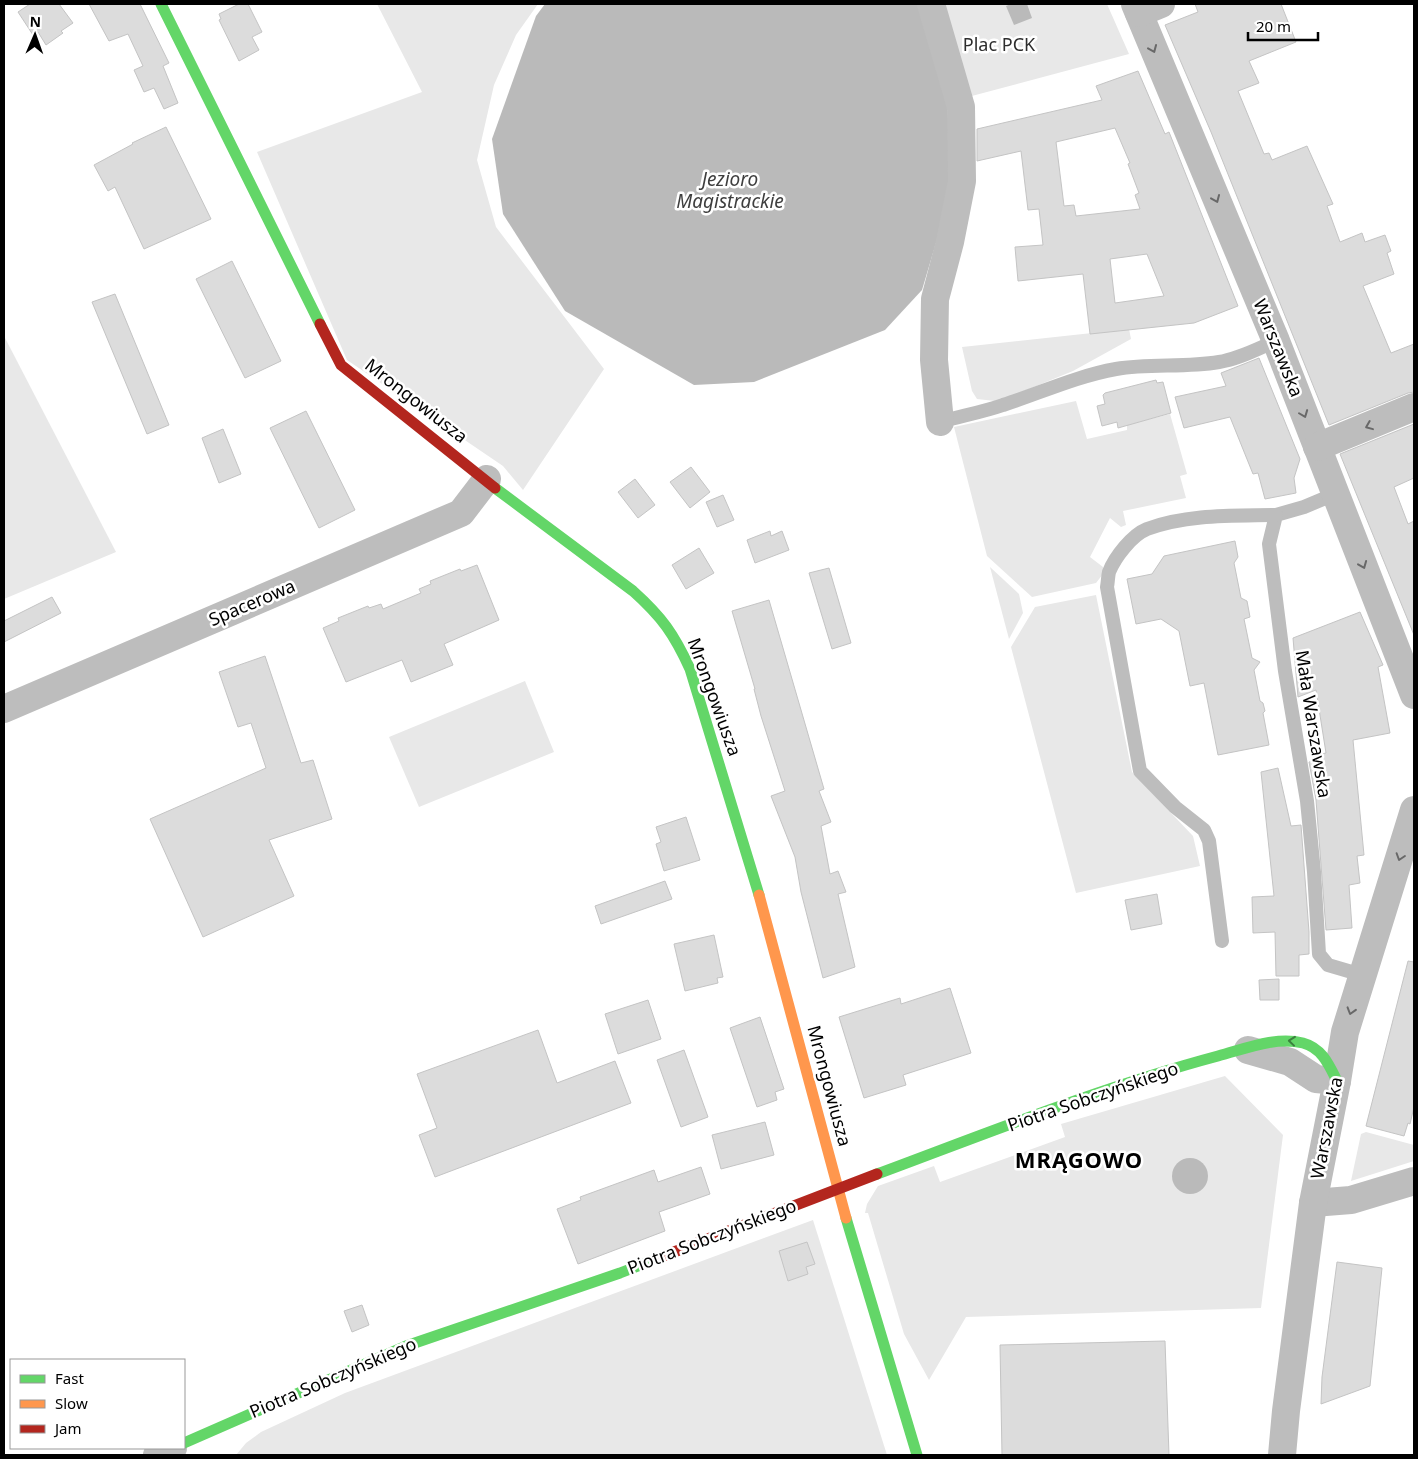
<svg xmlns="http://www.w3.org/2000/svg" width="1418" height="1459" viewBox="0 0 1418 1459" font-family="'Noto Sans',sans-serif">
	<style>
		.green { fill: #e8e8e8 }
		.water { fill: #bababa }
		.building { fill: #dcdcdc; stroke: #c4c4c4; fill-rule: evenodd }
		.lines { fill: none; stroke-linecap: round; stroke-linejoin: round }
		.lane { stroke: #bdbdbd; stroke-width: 14 }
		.street { stroke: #bdbdbd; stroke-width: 28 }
		.fast { stroke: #63d668; stroke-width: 11 }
		.slow { stroke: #ff974d; stroke-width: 11 }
		.jam { stroke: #b3261e; stroke-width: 11 }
		.oneway { stroke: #686868 }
		.oneway2 { stroke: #3b803e }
		.labels { text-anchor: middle; stroke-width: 5; stroke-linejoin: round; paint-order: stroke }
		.park-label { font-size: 18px; fill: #2d2d2d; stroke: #fff }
		.street-label { font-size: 18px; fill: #000; stroke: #fff }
		.water-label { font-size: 19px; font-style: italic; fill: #3e3e3e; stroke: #fff }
		.district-label { font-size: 22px; font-weight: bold; letter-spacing: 1px; fill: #000; stroke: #fff }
	</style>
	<rect width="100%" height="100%" fill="#fff"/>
	<g class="green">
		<polygon points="377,4 538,4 516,35 494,85 477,160 496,227 604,369 523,490 503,466 347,360 257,152 422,92"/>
		<polygon points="943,4 1107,4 1129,54 968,97"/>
		<polygon points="1129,329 1131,339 1073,371 1009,397 995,401 977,399 972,391 962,347"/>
		<polygon points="4,336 116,552 4,599"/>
		<polygon points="1076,401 1087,439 1127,430 1127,425 1170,414 1187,474 1180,476 1186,498 1123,511 1126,525 1121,527 1110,518 1090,557 1103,567 1103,574 1096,583 1032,597 987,556 954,427"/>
		<polygon points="990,567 1019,594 1023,613 1009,639"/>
		<polygon points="1096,595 1132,772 1193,836 1200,866 1076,893 1011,647 1035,607"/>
		<polygon points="525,681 554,752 419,807 389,737"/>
		<polygon points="1225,1076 1283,1135 1261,1308 966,1317 929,1380 904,1334 868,1213 865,1213 867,1204 878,1186 934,1166 940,1182 1065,1137 1061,1124"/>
		<polygon points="1366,1132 1414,1145 1414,1161 1351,1181 1361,1134"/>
		<polygon points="813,1220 887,1455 236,1455 246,1443 261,1432 345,1393"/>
	</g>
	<g class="water">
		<polygon points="545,4 917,4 921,7 945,87 953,165 938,236 922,290 885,330 754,382 694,385 565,311 503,214 492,139 536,16"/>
		<polygon points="1011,4 1027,4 1032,18 1014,25 1006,6"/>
		<circle cx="1190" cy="1176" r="18"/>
	</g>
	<g class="building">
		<polygon points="30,4 59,4 73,23 61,31 63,33 46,45 38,32 33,35 18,12"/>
		<polygon points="89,4 140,4 169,63 163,66 178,103 164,109 154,88 144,92 134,70 143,66 128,34 109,41"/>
		<polygon points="239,4 248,4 262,32 252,37 259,50 239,61 219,20 221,19 219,14"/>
		<polygon points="1195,4 1281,4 1296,42 1249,61 1259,83 1238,91 1264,154 1269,153 1272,160 1307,146 1333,204 1327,206 1340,242 1362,233 1365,242 1385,235 1391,251 1387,253 1394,274 1363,286 1391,353 1414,344 1414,392 1408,393 1329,425 1211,132 1165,25 1198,12"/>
		<path d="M1138,71l27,63 4,-2 69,174 -44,17 -104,11 -7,-60 -65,7 -3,-34 28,-2 -4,-36 -11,1 -7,-59 -44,10v-32l125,-29 -6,-14zM1115,128l15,35 -2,1 11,29 -4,2 5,14 -64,7 -2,-11 -10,1 -8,-64zM1147,254l17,42 -49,7 -5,-44z"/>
		<polygon points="166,127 211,219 144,249 115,187 108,191 94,165 133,144 132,143"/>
		<polygon points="232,261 281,361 245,378 196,279"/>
		<polygon points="115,294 169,425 147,434 92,302"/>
		<polygon points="1259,358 1300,459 1294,478 1296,493 1265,499 1258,473 1253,474 1230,417 1184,428 1175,397 1226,386 1221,373"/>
		<polygon points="1156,380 1157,383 1163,382 1171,413 1118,428 1117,422 1102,426 1097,406 1105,404 1103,395 1105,393"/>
		<polygon points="306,411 355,510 319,528 270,428"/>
		<polygon points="1414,424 1414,478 1394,487 1408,524 1414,521 1414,635 1340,454"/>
		<polygon points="223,429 241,474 219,483 202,438"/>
		<polygon points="691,467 710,492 690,508 670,482"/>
		<polygon points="635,479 655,505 638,518 618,492"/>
		<polygon points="723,495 734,520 717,527 706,502"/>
		<polygon points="770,531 771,536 782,531 789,550 755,563 747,540"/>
		<polygon points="1235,541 1238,557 1234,563 1241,598 1247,601 1250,617 1244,619 1252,658 1260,662 1254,670 1260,701 1263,703 1265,711 1263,713 1269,745 1218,755 1204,683 1190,686 1179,631 1161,619 1136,624 1127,579 1152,574 1164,556"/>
		<polygon points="699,548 714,573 686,589 672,565"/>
		<polygon points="477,565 499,620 444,644 453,665 411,682 402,660 346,682 323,628 339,621 338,618 368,606 369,608 381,604 383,609 421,593 419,589 431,584 430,581 460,569 461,571"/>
		<polygon points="829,568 851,643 832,649 809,573"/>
		<polygon points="52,597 61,613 4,642 4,621"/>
		<polygon points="769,600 824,789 819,791 831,822 821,826 830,874 838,871 846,892 838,894 855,967 823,978 801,892 795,857 771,796 785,791 761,716 754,689 755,689 732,611"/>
		<polygon points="1360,612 1383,665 1378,667 1390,733 1353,740 1364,855 1357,856 1360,883 1349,885 1352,928 1326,930 1316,800 1309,762 1321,759 1321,754 1326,753 1316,690 1298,697 1293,638"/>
		<polygon points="265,656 301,763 313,760 332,819 269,840 294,896 203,937 150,819 266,768 251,723 238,727 219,672"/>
		<polygon points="1278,768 1291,826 1301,825 1309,932 1309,954 1299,955 1299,976 1276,976 1275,932 1253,933 1252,897 1274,896 1261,772"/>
		<polygon points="686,817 700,860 664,871 656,844 661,842 656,827"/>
		<polygon points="665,881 672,899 601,924 595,906"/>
		<polygon points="1157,894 1162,924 1131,930 1125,900"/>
		<polygon points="714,935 723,977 717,978 718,983 685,991 674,944"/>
		<polygon points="1408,961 1414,962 1414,1107 1410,1124 1408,1123 1404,1136 1366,1126"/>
		<polygon points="1279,979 1279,1000 1260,1000 1259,980"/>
		<polygon points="950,988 971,1053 903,1075 906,1085 864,1098 839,1017 900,998 901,1004"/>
		<polygon points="648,1000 661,1039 618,1054 605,1014"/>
		<polygon points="760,1017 784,1089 775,1092 777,1100 757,1107 730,1028"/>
		<polygon points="538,1030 557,1083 615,1061 631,1103 435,1177 419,1135 437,1128 417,1074"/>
		<polygon points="684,1050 708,1117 681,1127 657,1060"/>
		<polygon points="765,1122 774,1155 721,1169 712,1135"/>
		<polygon points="701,1167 710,1194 659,1212 665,1231 578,1264 557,1209 581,1200 580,1197 654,1170 658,1182"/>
		<polygon points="807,1242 815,1264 806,1267 808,1274 788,1281 779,1251"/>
		<polygon points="1337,1262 1382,1268 1370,1386 1321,1404 1322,1377"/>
		<polygon points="362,1305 369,1325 352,1332 344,1311"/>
		<polygon points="1165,1341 1169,1455 1002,1455 1000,1345"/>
	</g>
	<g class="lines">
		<g class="lane">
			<path d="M940,422c21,-6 43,-10 63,-17 37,-12 74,-29 113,-36 34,-6 68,-1 103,-7 20,-3 38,-13 57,-21"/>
			<polyline points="1335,494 1304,507 1276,515 1269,544 1285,671 1307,801 1314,872 1319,954 1328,965 1362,975"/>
			<path d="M1222,941l-13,-100 -5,-11 -29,-23 -35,-36 -33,-184c1,-5 1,-11 2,-15 6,-15 23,-37 38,-43 41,-15 86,-13 129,-14"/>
		</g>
		<g class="street">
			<polyline points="931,4 961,107 962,181 950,242 935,299 934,360 940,422"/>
			<polyline points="1135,4 1276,341 1414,695"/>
			<polyline points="1139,13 1161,4"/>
			<polyline points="1317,447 1414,407"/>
			<polyline points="4,709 461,513 487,479"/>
			<polyline points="1248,1050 1290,1062 1316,1079 1337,1081"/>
			<polyline points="1313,1203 1351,1200 1414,1181"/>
			<polyline points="157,1455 173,1448"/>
			<polyline points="1282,1455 1286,1411 1313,1203 1337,1081 1345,1032 1414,810"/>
		</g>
		<g class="fast">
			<polyline points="161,4 320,324"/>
			<path d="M495,488l138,103c29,26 41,43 57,78l69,226"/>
			<path d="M877,1174c113,-42 225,-87 341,-118 27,-7 57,-20 85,-13 19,5 26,22 34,38"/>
			<polyline points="846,1218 917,1455"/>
			<polyline points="184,1443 406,1346 620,1273 661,1257"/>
		</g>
		<polyline class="slow" points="759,895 846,1218"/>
		<g class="jam">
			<polyline points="320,324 341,365 495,488"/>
			<polyline points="661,1257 877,1174"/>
		</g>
	</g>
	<defs><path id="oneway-chevron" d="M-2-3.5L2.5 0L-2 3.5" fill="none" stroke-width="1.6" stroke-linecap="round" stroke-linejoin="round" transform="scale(1.25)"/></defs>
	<g class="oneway">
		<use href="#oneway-chevron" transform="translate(1153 49) rotate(67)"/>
		<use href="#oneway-chevron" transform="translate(1216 199) rotate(67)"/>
		<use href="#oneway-chevron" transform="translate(1304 414) rotate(69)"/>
		<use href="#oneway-chevron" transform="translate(1369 426) rotate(158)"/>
		<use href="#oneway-chevron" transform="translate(1363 565) rotate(68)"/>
		<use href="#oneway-chevron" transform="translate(1400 857) rotate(108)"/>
		<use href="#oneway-chevron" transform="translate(1351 1011) rotate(107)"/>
	</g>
	<use class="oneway2" href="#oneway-chevron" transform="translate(1292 1041) rotate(-174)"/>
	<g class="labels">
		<g class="park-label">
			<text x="999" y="51">Plac PCK</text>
		</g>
		<g class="street-label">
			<text transform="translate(1278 348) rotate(68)" y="6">Warszawska</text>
			<text transform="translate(416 401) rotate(38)" y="6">Mrongowiusza</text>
			<text transform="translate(252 603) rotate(-23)" y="6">Spacerowa</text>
			<text transform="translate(714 697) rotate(70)" y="6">Mrongowiusza</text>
			<text transform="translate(1313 724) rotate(81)" y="6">Mała Warszawska</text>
			<text transform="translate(829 1086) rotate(75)" y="6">Mrongowiusza</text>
			<text transform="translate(1093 1097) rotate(-19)" y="6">Piotra Sobczyńskiego</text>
			<text transform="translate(1327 1128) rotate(-79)" y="6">Warszawska</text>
			<text transform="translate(712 1237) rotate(-21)" y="6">Piotra Sobczyńskiego</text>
			<text transform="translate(333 1378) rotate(-23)" y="6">Piotra Sobczyńskiego</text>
		</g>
		<g class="water-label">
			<text x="730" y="186">Jezioro<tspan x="730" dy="22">Magistrackie</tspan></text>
		</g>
		<g class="district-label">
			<text x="1079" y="1168">MRĄGOWO</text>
		</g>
	</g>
	<rect width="1418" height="1459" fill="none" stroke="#000000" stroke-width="10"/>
	<rect x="10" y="1359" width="175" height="90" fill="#ffffff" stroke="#999999"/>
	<rect x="20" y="1375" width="25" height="8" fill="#63d668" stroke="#999999"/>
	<text x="55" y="1384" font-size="15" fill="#000000">Fast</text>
	<rect x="20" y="1400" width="25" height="8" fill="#ff974d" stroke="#999999"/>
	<text x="55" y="1409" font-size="15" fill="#000000">Slow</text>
	<rect x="20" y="1425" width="25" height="8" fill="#b3261e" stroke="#999999"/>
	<text x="55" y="1434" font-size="15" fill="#000000">Jam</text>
	<g transform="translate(35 35) rotate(2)" stroke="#ffffff" stroke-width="4" paint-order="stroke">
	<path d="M0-4L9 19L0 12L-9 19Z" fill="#000000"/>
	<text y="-8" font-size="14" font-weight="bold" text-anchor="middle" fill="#000000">N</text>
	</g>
	<path d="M1248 32v8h70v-8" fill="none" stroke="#000000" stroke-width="2.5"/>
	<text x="1256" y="32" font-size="15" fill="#000000" stroke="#ffffff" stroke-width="4" paint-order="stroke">20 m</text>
</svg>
